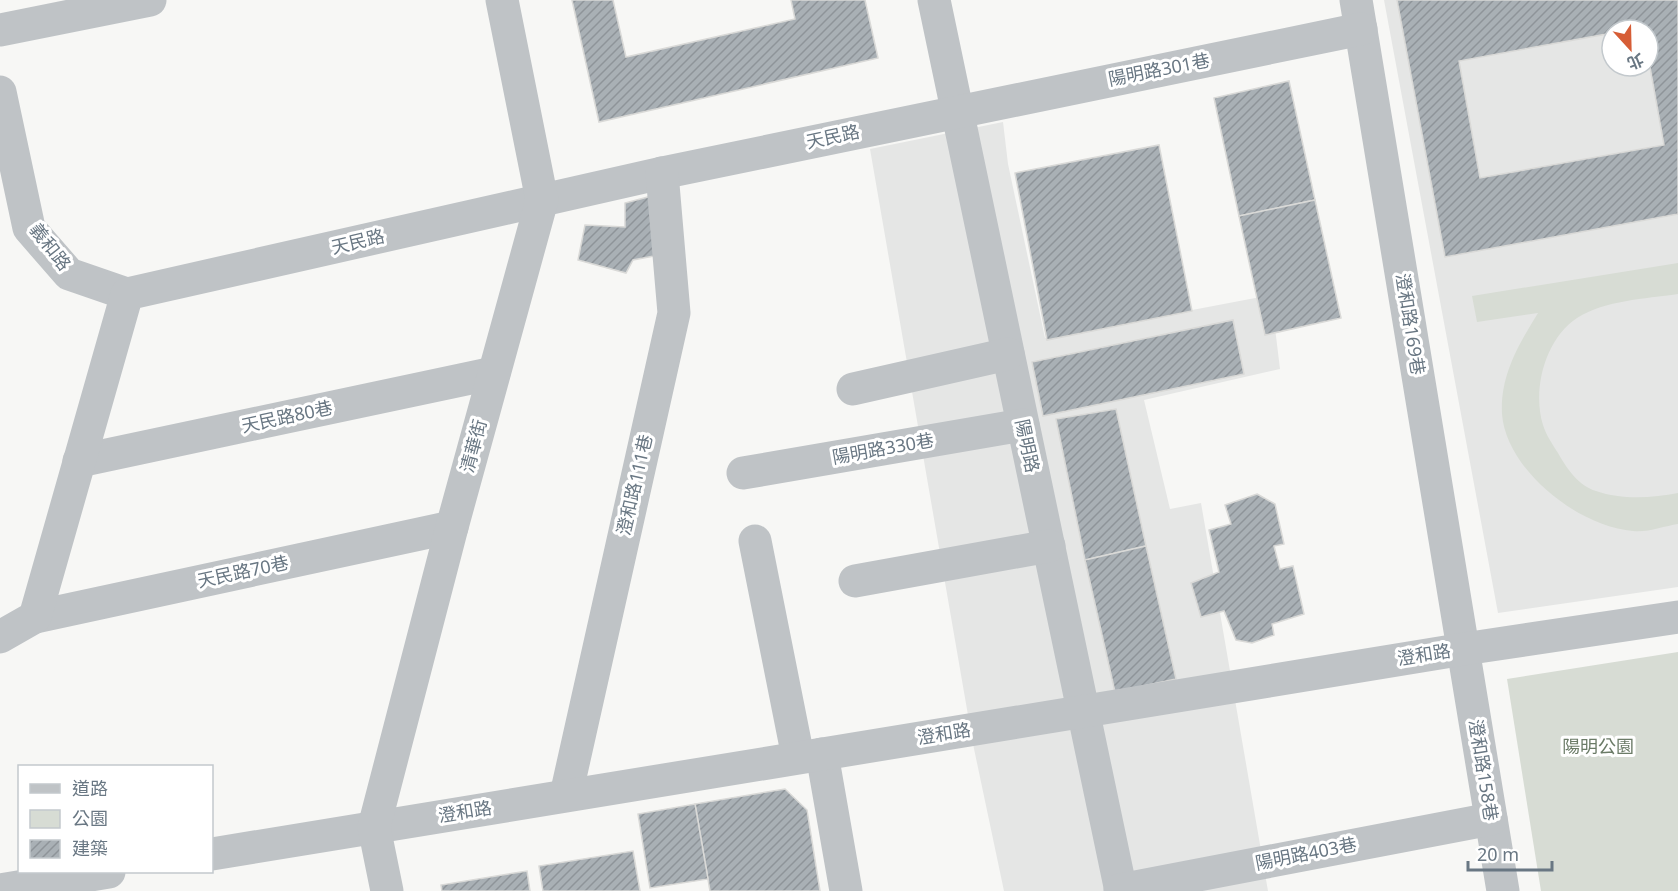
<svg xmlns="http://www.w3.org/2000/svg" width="1678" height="891" viewBox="0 0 1678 891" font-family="'Noto Sans','Noto Sans TC',sans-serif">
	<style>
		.built { fill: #e5e6e5; fill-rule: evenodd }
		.park { fill: #d7dcd4 }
		.building { fill: url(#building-hatch); stroke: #d9d9d7; stroke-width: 1.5; fill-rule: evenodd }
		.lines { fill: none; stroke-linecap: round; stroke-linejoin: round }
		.minor { stroke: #bfc3c6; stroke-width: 33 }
		.labels { text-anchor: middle; stroke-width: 6; stroke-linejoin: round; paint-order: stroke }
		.street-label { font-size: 18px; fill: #697783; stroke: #fff }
		.park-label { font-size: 18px; fill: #6b7b67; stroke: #fff }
	</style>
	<defs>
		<pattern id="building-hatch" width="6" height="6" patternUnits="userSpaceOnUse" patternTransform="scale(1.5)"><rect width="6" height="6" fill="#a9b0b5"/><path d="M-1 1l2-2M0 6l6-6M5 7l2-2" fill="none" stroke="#8e9499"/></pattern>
	</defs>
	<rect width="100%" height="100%" fill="#f7f7f5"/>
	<g class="built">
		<path d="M1384,0h294v587l-180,26zM1612,30h36v36h-36z"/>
		<polygon points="1003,122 1008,164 1045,338 1271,295 1280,369 1144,400 1170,509 1201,503 1268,891 1004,891 973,744 870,149"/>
	</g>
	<g class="park">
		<path d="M1678,263v31c-34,5 -72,6 -101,24 -32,21 -45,72 -34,107 3,10 10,20 15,28 9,16 21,33 38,38 26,9 56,7 82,2v31c-14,2 -31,9 -45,7 -54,-4 -127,-61 -131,-117 -2,-39 17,-70 36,-101l-61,9 -5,-26z"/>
		<polygon points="1678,652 1678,891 1541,891 1507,679"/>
	</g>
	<g class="building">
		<polygon points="572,0 613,0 626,57 795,19 791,0 865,0 878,58 599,122"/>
		<path d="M1397,0h281v214l-233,43zM1643,28l5,2v26l16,89 -184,33 -21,-117 153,-28v-3z"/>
		<polygon points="1289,81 1315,200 1239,216 1214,98"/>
		<polygon points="1159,145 1192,311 1047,340 1015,173"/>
		<polygon points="663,193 675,252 633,260 626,273 578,260 585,225 625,227 625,203"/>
		<polygon points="1315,200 1341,318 1265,335 1239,216"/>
		<polygon points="1233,320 1244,374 1043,416 1032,362"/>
		<polygon points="1116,409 1146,546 1085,560 1056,419"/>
		<polygon points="1257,494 1275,504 1284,544 1274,546 1280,569 1293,566 1304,614 1272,624 1274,635 1252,643 1236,640 1224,611 1201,617 1191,583 1219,572 1209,530 1231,524 1225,505"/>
		<polygon points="1146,546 1176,679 1115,692 1085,560"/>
		<polygon points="785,789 807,810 820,891 710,891 695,804"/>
		<polygon points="695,804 708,879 650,888 638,814"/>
		<polygon points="633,851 640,891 543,891 539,866"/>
		<polygon points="527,871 530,891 442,891 441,885"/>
	</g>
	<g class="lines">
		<g class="minor">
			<polyline points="934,0 1121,891"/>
			<polyline points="1356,0 1503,891"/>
			<polyline points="0,30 150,0"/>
			<polyline points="0,92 29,228 69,274 127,294"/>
			<polyline points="853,389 1008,354"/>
			<polyline points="79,461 494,373"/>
			<polyline points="743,473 1023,425"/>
			<polyline points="755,541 798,757"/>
			<polyline points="855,581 1049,546"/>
			<polyline points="35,617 452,527"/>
			<polyline points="0,637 35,617 127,294 662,173 1361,29"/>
			<polyline points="822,754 846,891"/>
			<polyline points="566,795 674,313 662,173"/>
			<polyline points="212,854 1464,649 1678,617"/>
			<polyline points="0,890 109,872"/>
			<polyline points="1120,890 1491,819"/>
			<polyline points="387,891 374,827 452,527 542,200 502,0"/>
		</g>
	</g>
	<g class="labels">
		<g class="street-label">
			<text transform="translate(1159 70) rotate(-11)" y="6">陽明路301巷</text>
			<text transform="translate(833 137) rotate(-12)" y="6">天民路</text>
			<text transform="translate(358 242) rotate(-13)" y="6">天民路</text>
			<text transform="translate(50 247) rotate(52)" y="6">義和路</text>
			<text transform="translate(1410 324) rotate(81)" y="6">澄和路169巷</text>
			<text transform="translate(287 417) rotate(-12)" y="6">天民路80巷</text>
			<text transform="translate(474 446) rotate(-75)" y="6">清華街</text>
			<text transform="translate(1027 446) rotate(78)" y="6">陽明路</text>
			<text transform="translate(883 449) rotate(-10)" y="6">陽明路330巷</text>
			<text transform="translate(635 485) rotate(-77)" y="6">澄和路111巷</text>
			<text transform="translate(243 572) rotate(-12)" y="6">天民路70巷</text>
			<text transform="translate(1424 655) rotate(-9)" y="6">澄和路</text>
			<text transform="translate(944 734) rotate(-9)" y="6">澄和路</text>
			<text transform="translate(1483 770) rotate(81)" y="6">澄和路158巷</text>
			<text transform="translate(465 812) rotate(-9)" y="6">澄和路</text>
			<text transform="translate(1306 854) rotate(-11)" y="6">陽明路403巷</text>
		</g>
		<g class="park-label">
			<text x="1598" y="753">陽明公園</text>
		</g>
	</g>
	<rect x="18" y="765" width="195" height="108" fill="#ffffff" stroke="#c3c9cd" stroke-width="1.5"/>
	<rect x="30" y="784" width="30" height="9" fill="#bfc3c6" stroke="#c3c9cd" stroke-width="1.5"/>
	<text x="72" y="795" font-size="18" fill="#697783">道路</text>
	<rect x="30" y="810" width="30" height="18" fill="#d7dcd4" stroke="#c3c9cd" stroke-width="1.5"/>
	<text x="72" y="825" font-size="18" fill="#697783">公園</text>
	<rect x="30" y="840" width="30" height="18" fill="url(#building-hatch)" stroke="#c3c9cd" stroke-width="1.5"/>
	<text x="72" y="855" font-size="18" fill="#697783">建築</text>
	<g transform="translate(1630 48) rotate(158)"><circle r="28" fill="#ffffff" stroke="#c3c9cd" stroke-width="1.5"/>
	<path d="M0-4.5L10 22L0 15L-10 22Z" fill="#d65d36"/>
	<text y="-9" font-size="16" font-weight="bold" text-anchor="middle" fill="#697783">北</text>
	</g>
	<path d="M1468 861v9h84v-9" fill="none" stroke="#697783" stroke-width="3"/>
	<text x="1477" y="861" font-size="18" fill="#697783" stroke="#ffffff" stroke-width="4.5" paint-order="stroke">20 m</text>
</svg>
